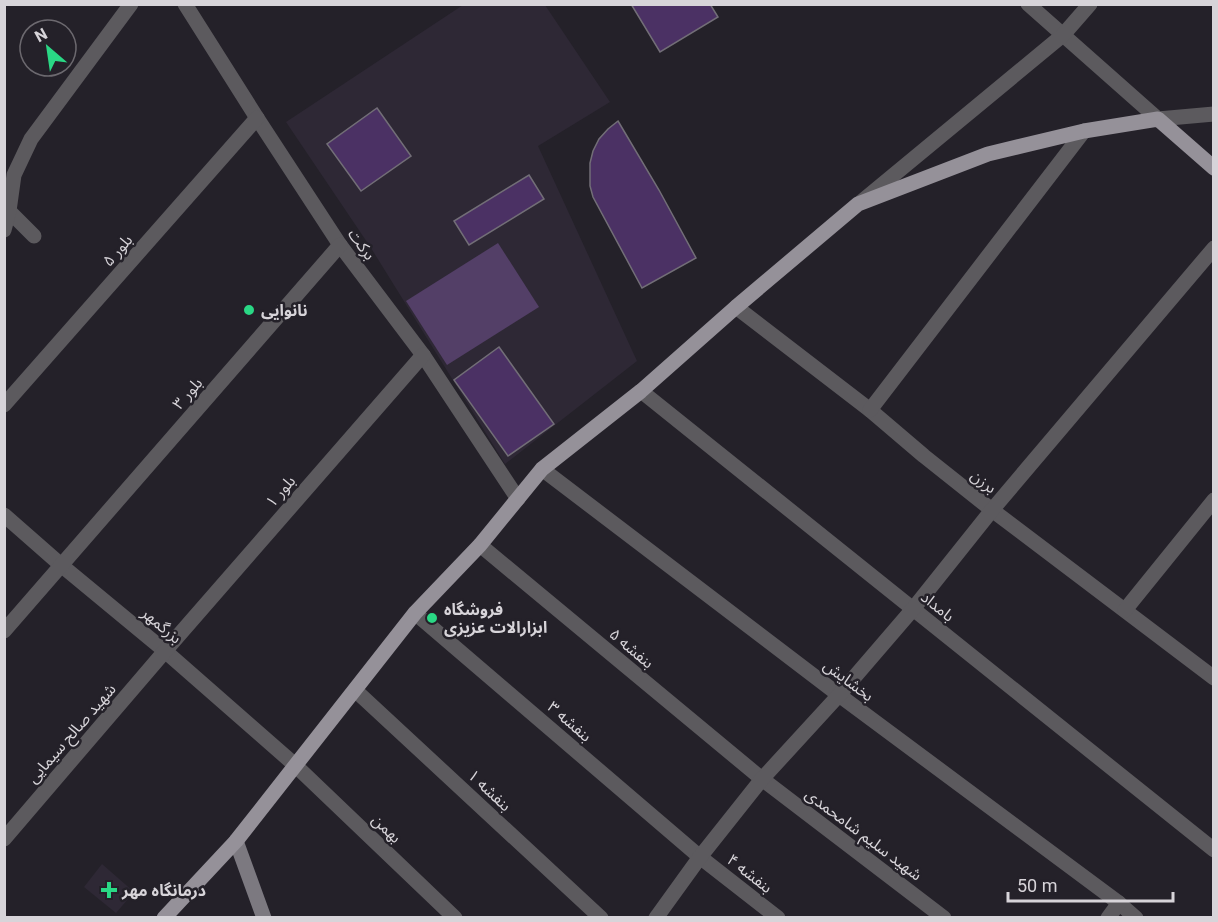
<svg xmlns="http://www.w3.org/2000/svg" width="1218" height="922" viewBox="0 0 1218 922" font-family="Roboto,'Noto Sans Arabic',sans-serif">
	<style>
		.built { fill: #2e2835 }
		.green { fill: #533f67 }
		.building { fill: #4b3164; stroke: #726e77; stroke-width: 1.5 }
		.lines { fill: none; stroke-linecap: round; stroke-linejoin: round }
		.minor { stroke: #5c5a5e; stroke-width: 15 }
		.secondary { stroke: #7c7980; stroke-width: 15 }
		.primary { stroke: #959199; stroke-width: 15 }
		.poi-dot { fill: #2ad885; stroke: #242129; stroke-width: 2 }
		.labels { text-anchor: middle; stroke-width: 5; stroke-linejoin: round; paint-order: stroke }
		.street-label { font-size: 16px; fill: #d7d4d9; stroke: #242129 }
		.poi-label { font-size: 16px; font-weight: bold; fill: #d7d4d9; stroke: #242129; text-anchor: start }
	</style>
	<rect width="100%" height="100%" fill="#242129"/>
	<g class="built">
		<polygon points="463,5 545,5 610,102 538,146 637,361 505,464 371,248 286,122"/>
		<polygon points="102,864 134,892 116,913 84,887"/>
	</g>
	<polygon class="green" points="498,243 539,307 447,365 406,301"/>
	<g class="building">
		<polygon points="631,4 710,4 718,17 660,52"/>
		<polygon points="377,108 411,156 361,191 327,144"/>
		<polygon points="618,121 659,190 696,258 642,288 593,197 590,186 590,163 593,151 599,139 608,129"/>
		<polygon points="529,175 544,199 469,245 454,221"/>
		<polygon points="499,347 554,424 508,456 454,380"/>
	</g>
	<g class="lines">
		<g class="minor">
			<polyline points="185,4 257,118 340,245 423,355 518,499"/>
			<polyline points="1028,4 1158,119 1214,114"/>
			<polyline points="861,202 1063,35 1090,4"/>
			<polyline points="9,211 34,236"/>
			<polyline points="4,230 9,211 14,175 31,139 131,4"/>
			<polyline points="736,307 870,410 924,456 992,510 1214,678"/>
			<polyline points="641,391 1214,850"/>
			<polyline points="4,405 257,118"/>
			<polyline points="870,410 1084,131"/>
			<polyline points="542,469 839,695 1119,903 1136,918"/>
			<polyline points="4,515 61,565 165,651 295,765 455,918"/>
			<polyline points="480,545 762,779 944,918"/>
			<polyline points="1125,610 1214,500"/>
			<polyline points="415,613 700,857 778,918"/>
			<polyline points="4,631 340,245"/>
			<polyline points="355,690 601,918"/>
			<polyline points="4,839 165,651 423,355"/>
			<polyline points="656,918 700,857 762,779 839,695 913,609 992,510 1214,248"/>
			<polyline points="1108,918 1119,903"/>
		</g>
		<polyline class="secondary" points="236,841 264,918"/>
		<polyline class="primary" points="164,918 236,841 415,613 480,545 542,469 641,391 736,307 858,204 988,154 1084,131 1158,119 1214,168"/>
	</g>
	<g class="poi-dot">
		<circle cx="249" cy="310" r="6"/>
		<circle cx="432" cy="618" r="6"/>
		<path d="M106 881h6v6h6v6h-6v6h-6v-6h-6v-6h6z"/>
	</g>
	<g class="labels">
		<g class="street-label">
			<text transform="translate(362 244) rotate(54)" y="6">برکت</text>
			<text transform="translate(117 250) rotate(-49)" y="6">بلور ۵</text>
			<text transform="translate(187 393) rotate(-49)" y="6">بلور ۳</text>
			<text transform="translate(984 481) rotate(38)" y="6">برزن</text>
			<text transform="translate(280 491) rotate(-49)" y="6">بلور ۱</text>
			<text transform="translate(938 606) rotate(39)" y="6">بامداد</text>
			<text transform="translate(162 625) rotate(40)" y="6">بزرگمهر</text>
			<text transform="translate(632 648) rotate(40)" y="6">بنفشه ۵</text>
			<text transform="translate(849 680) rotate(37)" y="6">بخشایش</text>
			<text transform="translate(570 721) rotate(41)" y="6">بنفشه ۳</text>
			<text transform="translate(71 733) rotate(-49)" y="6">شهید صالح سیمایی</text>
			<text transform="translate(490 790) rotate(43)" y="6">بنفشه ۱</text>
			<text transform="translate(387 828) rotate(44)" y="6">بهمن</text>
			<text transform="translate(864 834) rotate(37)" y="6">شهید سلیم شامحمدی</text>
			<text transform="translate(750 873) rotate(38)" y="6">بنفشه ۴</text>
		</g>
		<g class="poi-label">
			<text x="261" y="316">نانوایی</text>
			<text x="444" y="615">فروشگاه<tspan x="444" dy="18">ابزارالات عزیزی</tspan></text>
			<text x="122" y="896">درمانگاه مهر</text>
		</g>
	</g>
	<rect width="1218" height="922" fill="none" stroke="#d7d4d9" stroke-width="12"/>
	<g transform="translate(48 48) rotate(331)"><circle r="28" fill="#242129" stroke="#6c696f" stroke-width="1.5"/>
	<path d="M0-4.5L10 22L0 15L-10 22Z" fill="#2ad885"/>
	<text y="-9" font-size="16" font-weight="bold" text-anchor="middle" fill="#d7d4d9">N</text>
	</g>
	<path d="M1008 892v9h165v-9" fill="none" stroke="#d7d4d9" stroke-width="3"/>
	<text x="1017" y="892" font-size="18" fill="#d7d4d9" stroke="#242129" stroke-width="4.5" paint-order="stroke">50 m</text>
</svg>
